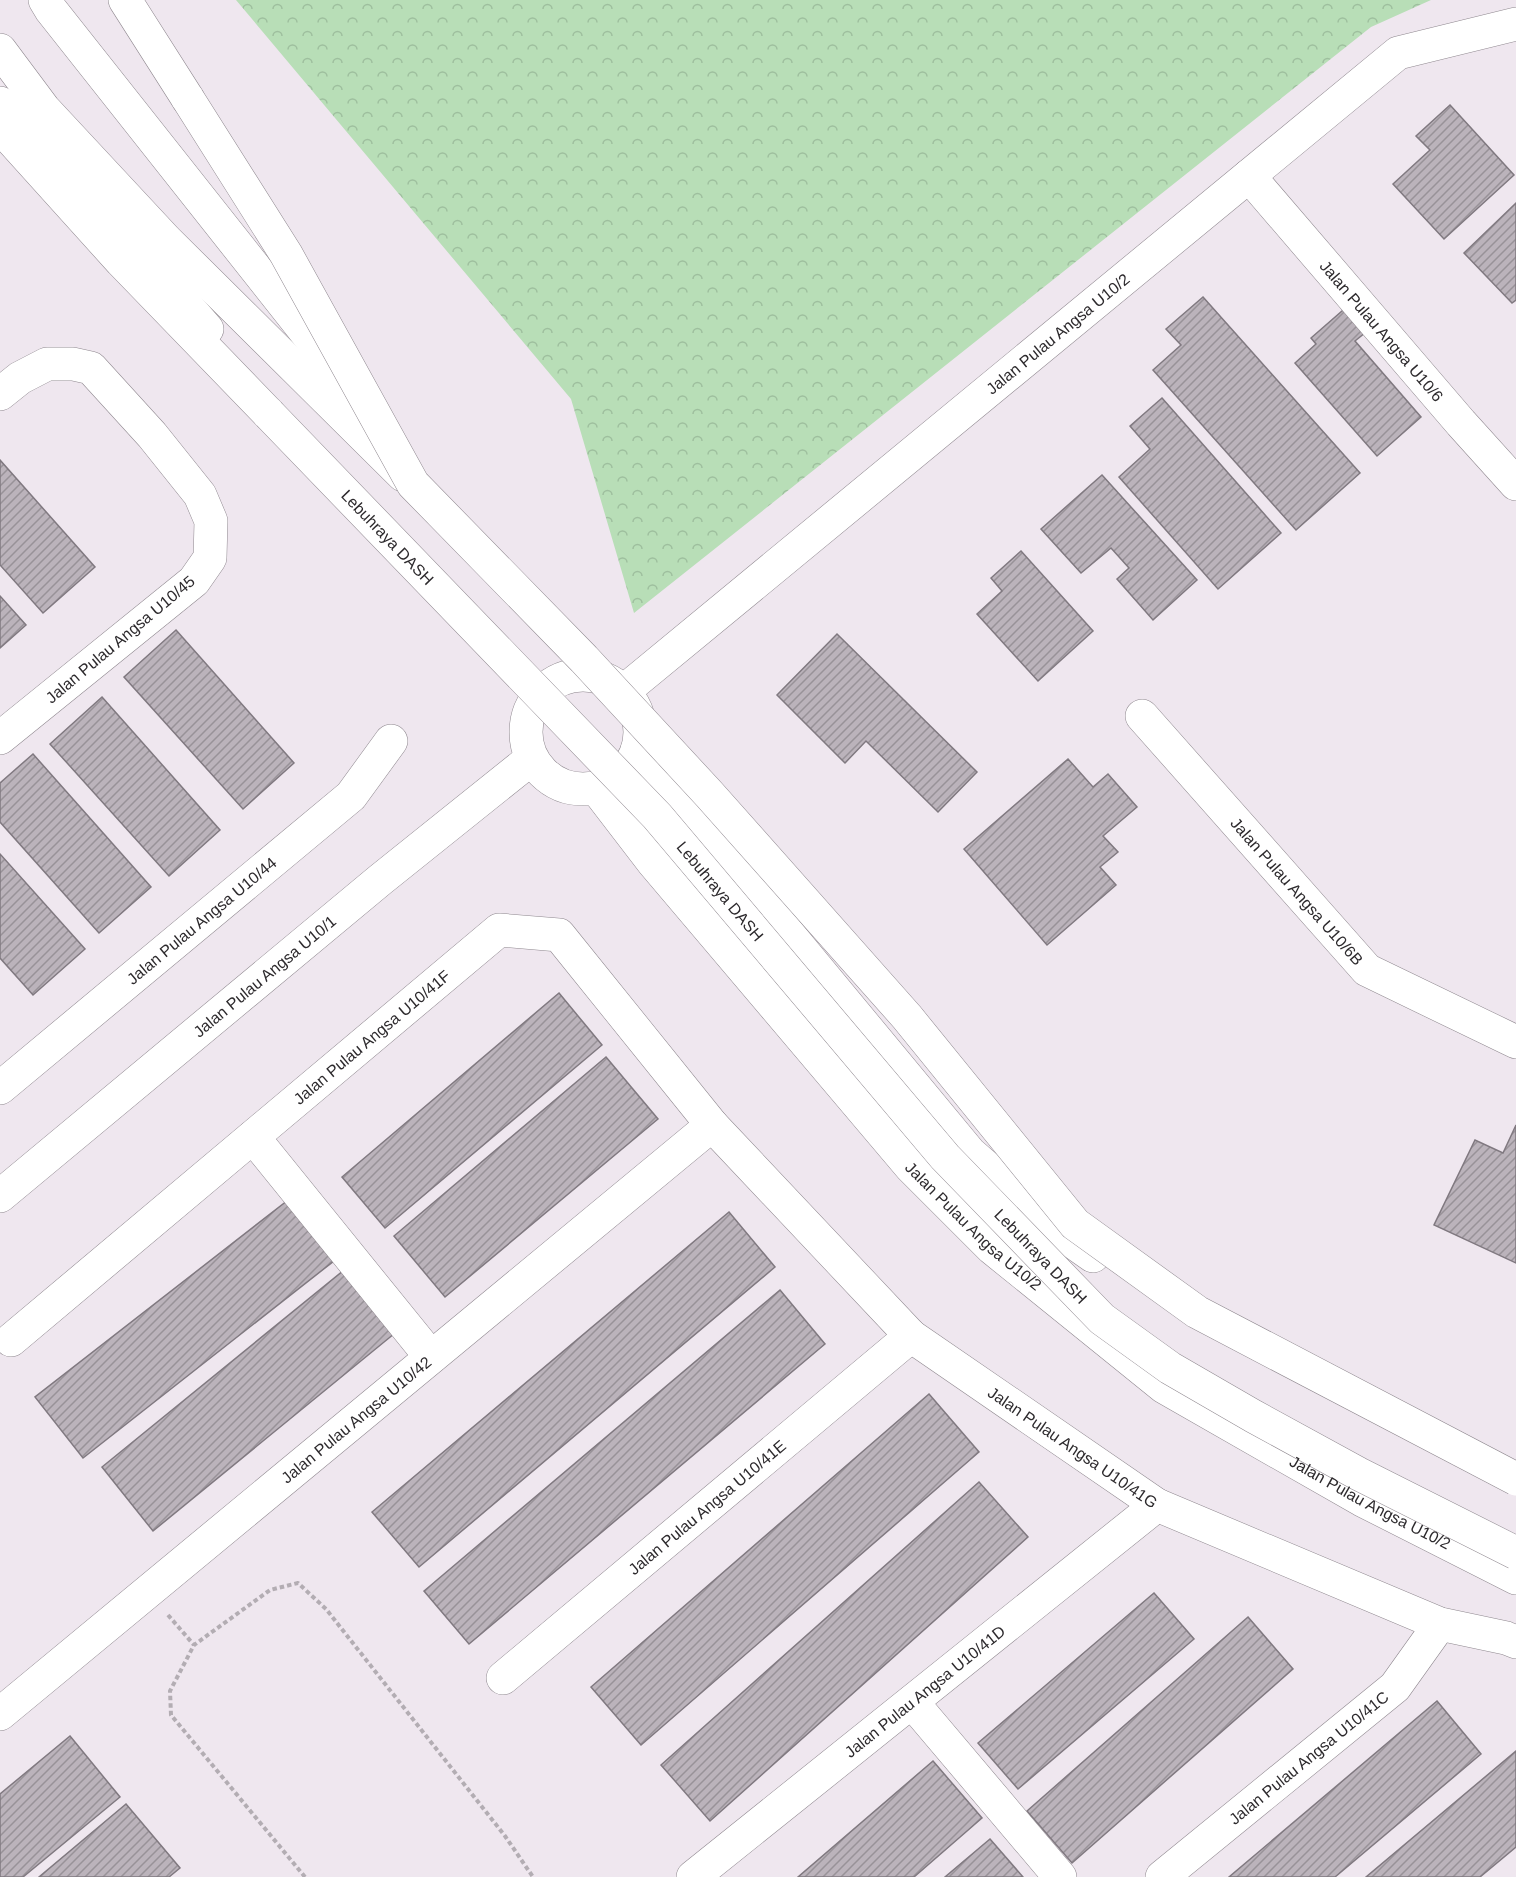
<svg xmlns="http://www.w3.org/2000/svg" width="1516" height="1877" viewBox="0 0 1516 1877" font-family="Arial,sans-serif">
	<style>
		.forest { fill: url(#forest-crowns) }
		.building { fill: url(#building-hatch); stroke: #807980; stroke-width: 1.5 }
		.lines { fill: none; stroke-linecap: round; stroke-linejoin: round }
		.minor-casing { stroke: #8f888f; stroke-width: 34 }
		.highway-casing { stroke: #8f888f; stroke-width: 34 }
		.path { stroke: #b3adb3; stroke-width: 4; stroke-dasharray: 4.5 3; stroke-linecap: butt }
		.minor { stroke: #fff; stroke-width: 33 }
		.highway { stroke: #fff; stroke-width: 33 }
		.highway-bridge-casing { stroke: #8f888f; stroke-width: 34; stroke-linecap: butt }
		.highway-bridge { stroke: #fff; stroke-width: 33 }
		.labels { text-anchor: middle; stroke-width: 4.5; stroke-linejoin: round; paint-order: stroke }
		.street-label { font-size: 16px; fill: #2d2a2d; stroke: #fff }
	</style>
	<defs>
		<pattern id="forest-crowns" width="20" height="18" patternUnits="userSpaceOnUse" patternTransform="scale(1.5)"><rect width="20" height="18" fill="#b8deb7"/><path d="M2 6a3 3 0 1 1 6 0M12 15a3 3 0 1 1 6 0" fill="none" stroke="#9ebf9e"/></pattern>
		<pattern id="building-hatch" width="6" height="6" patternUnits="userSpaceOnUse" patternTransform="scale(1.5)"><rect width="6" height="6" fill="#bbb3bb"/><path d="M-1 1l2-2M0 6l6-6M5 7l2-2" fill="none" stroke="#989298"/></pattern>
	</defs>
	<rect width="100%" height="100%" fill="#efe7ef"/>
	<polygon class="forest" points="236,0 1431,0 1371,27 634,613 571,399"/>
	<g class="building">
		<polygon points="1450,105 1514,175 1444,239 1393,184 1430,150 1416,136"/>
		<polygon points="1516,203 1516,300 1512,303 1464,253"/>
		<polygon points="1203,297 1360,473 1296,530 1153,370 1181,345 1166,329"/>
		<polygon points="1350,304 1371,328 1355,341 1421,417 1377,456 1295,363 1316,344 1311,338"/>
		<polygon points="1162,398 1281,533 1218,589 1119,477 1150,449 1130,426"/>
		<polygon points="0,460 95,567 43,613 0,565"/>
		<polygon points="1102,475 1197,580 1153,620 1117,579 1129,568 1111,548 1081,573 1041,529"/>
		<polygon points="1021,551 1093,631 1038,681 977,614 1002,591 991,578"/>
		<polygon points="0,596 26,625 0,648"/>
		<polygon points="176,630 294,763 243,809 124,677"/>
		<polygon points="837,634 977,772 938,812 866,741 845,763 777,695"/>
		<polygon points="102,697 220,830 169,876 50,744"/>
		<polygon points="33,754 151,887 99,933 0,822 0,783"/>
		<polygon points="1068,759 1093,787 1108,774 1137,807 1103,836 1118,852 1100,867 1116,885 1047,945 964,849"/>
		<polygon points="0,854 85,949 33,995 0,958"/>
		<polygon points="559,993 602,1045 385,1228 342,1177"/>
		<polygon points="606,1057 658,1119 445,1297 394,1236"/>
		<polygon points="1516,1125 1516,1263 1434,1225 1475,1140 1503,1153"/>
		<polygon points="292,1197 339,1257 83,1458 35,1397"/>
		<polygon points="729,1212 775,1267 419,1567 372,1512"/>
		<polygon points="349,1266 400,1329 153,1531 102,1467"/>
		<polygon points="780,1290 825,1344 469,1644 424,1591"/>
		<polygon points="929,1394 979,1452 641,1745 591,1687"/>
		<polygon points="979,1482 1028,1537 710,1821 661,1765"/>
		<polygon points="1154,1593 1194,1639 1018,1789 978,1743"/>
		<polygon points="1248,1617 1293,1669 1072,1863 1027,1811"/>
		<polygon points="1437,1701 1481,1754 1335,1877 1229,1877"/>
		<polygon points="70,1736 120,1797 23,1877 0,1877 0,1794"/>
		<polygon points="1516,1751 1516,1847 1480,1877 1366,1877"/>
		<polygon points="933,1761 982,1818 914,1877 798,1877"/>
		<polygon points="126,1804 180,1868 169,1877 39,1877"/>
		<polygon points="990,1839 1023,1877 945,1877"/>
	</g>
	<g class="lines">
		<defs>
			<g id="minor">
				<polyline points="45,0 51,10 350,388"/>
				<polyline points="0,103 36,133 207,329"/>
				<path id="s1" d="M1249,176l212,247 55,61"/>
				<polyline points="0,394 20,378 47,364 73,364 91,368 152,435 200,495 211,521 210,558 194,581 0,738"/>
				<circle cx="583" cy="732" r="57"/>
				<path id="s2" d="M624,691l774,-638 118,-29"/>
				<path id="s3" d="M1142,716l225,254 149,72"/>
				<polyline points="637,751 970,1153 1073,1242 1093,1256"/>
				<path id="s4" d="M596,788l56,73 259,306 81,81 172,139 198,113 154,78"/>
				<path id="s5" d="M0,1088l351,-292 40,-55"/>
				<polyline points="253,1137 431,1357"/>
				<path id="s6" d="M0,1196l380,-316 151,-121"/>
				<path id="s7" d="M11,1340l488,-410 60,5 153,190 199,211 246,169 283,119 66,14 10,4"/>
				<path id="s8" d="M503,1678l408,-342"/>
				<polyline points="912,1702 1060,1877"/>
				<path id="s9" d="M0,1714l712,-589"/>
				<path id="s10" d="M693,1877l464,-372"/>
				<path id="s11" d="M1162,1877l233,-190 45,-63"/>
			</g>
			<g id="highway">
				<polyline points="125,0 188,99"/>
				<polyline points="0,50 44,109 166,240 403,475"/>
				<polyline points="0,127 121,261 269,414"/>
			</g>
		</defs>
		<use href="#minor" class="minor-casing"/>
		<use href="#highway" class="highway-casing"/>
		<g class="path">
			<polyline points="168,1615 194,1645"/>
			<polyline points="305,1877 171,1715 170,1691 194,1645 270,1590 298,1583 326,1609 505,1836 533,1877"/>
		</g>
		<use href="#minor" class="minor"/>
		<use href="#highway" class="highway"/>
		<defs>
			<g id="highway-bridge">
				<polyline points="188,99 286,254 413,484 584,659 709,794 907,1017 1075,1224 1197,1312 1516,1479"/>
				<path id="s12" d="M269,414l388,402 288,341 157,162 68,49 83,48 106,58 157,79"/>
			</g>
		</defs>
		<use href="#highway-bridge" class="highway-bridge-casing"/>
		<use href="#highway-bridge" class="highway-bridge"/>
	</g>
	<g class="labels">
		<g class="street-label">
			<text dy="6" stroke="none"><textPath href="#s1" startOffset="204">Jalan Pulau Angsa U10/6</textPath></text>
			<text dy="6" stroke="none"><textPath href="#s2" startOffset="562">Jalan Pulau Angsa U10/2</textPath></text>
			<text dy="6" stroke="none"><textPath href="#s12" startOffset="171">Lebuhraya DASH</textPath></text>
			<text transform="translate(120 639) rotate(-40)" y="6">Jalan Pulau Angsa U10/45</text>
			<text dy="6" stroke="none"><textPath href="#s12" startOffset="657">Lebuhraya DASH</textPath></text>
			<text dy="6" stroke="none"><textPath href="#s3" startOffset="234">Jalan Pulau Angsa U10/6B</textPath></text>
			<text dy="6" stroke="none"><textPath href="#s5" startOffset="262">Jalan Pulau Angsa U10/44</textPath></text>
			<text dy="6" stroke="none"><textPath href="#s6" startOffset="344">Jalan Pulau Angsa U10/1</textPath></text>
			<text dy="6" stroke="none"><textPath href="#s7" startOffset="471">Jalan Pulau Angsa U10/41F</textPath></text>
			<text dy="6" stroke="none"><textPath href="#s4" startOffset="579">Jalan Pulau Angsa U10/2</textPath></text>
			<text dy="6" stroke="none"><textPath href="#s12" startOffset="1143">Lebuhraya DASH</textPath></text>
			<text dy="6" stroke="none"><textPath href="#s9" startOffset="462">Jalan Pulau Angsa U10/42</textPath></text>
			<text dy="6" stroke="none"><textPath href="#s7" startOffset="1428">Jalan Pulau Angsa U10/41G</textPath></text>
			<text dy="6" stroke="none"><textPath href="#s4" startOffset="1065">Jalan Pulau Angsa U10/2</textPath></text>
			<text dy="6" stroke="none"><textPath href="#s8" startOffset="266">Jalan Pulau Angsa U10/41E</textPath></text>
			<text dy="6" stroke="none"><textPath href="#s10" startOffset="297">Jalan Pulau Angsa U10/41D</textPath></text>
			<text dy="6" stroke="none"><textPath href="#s11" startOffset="189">Jalan Pulau Angsa U10/41C</textPath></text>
		</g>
	</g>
</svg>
